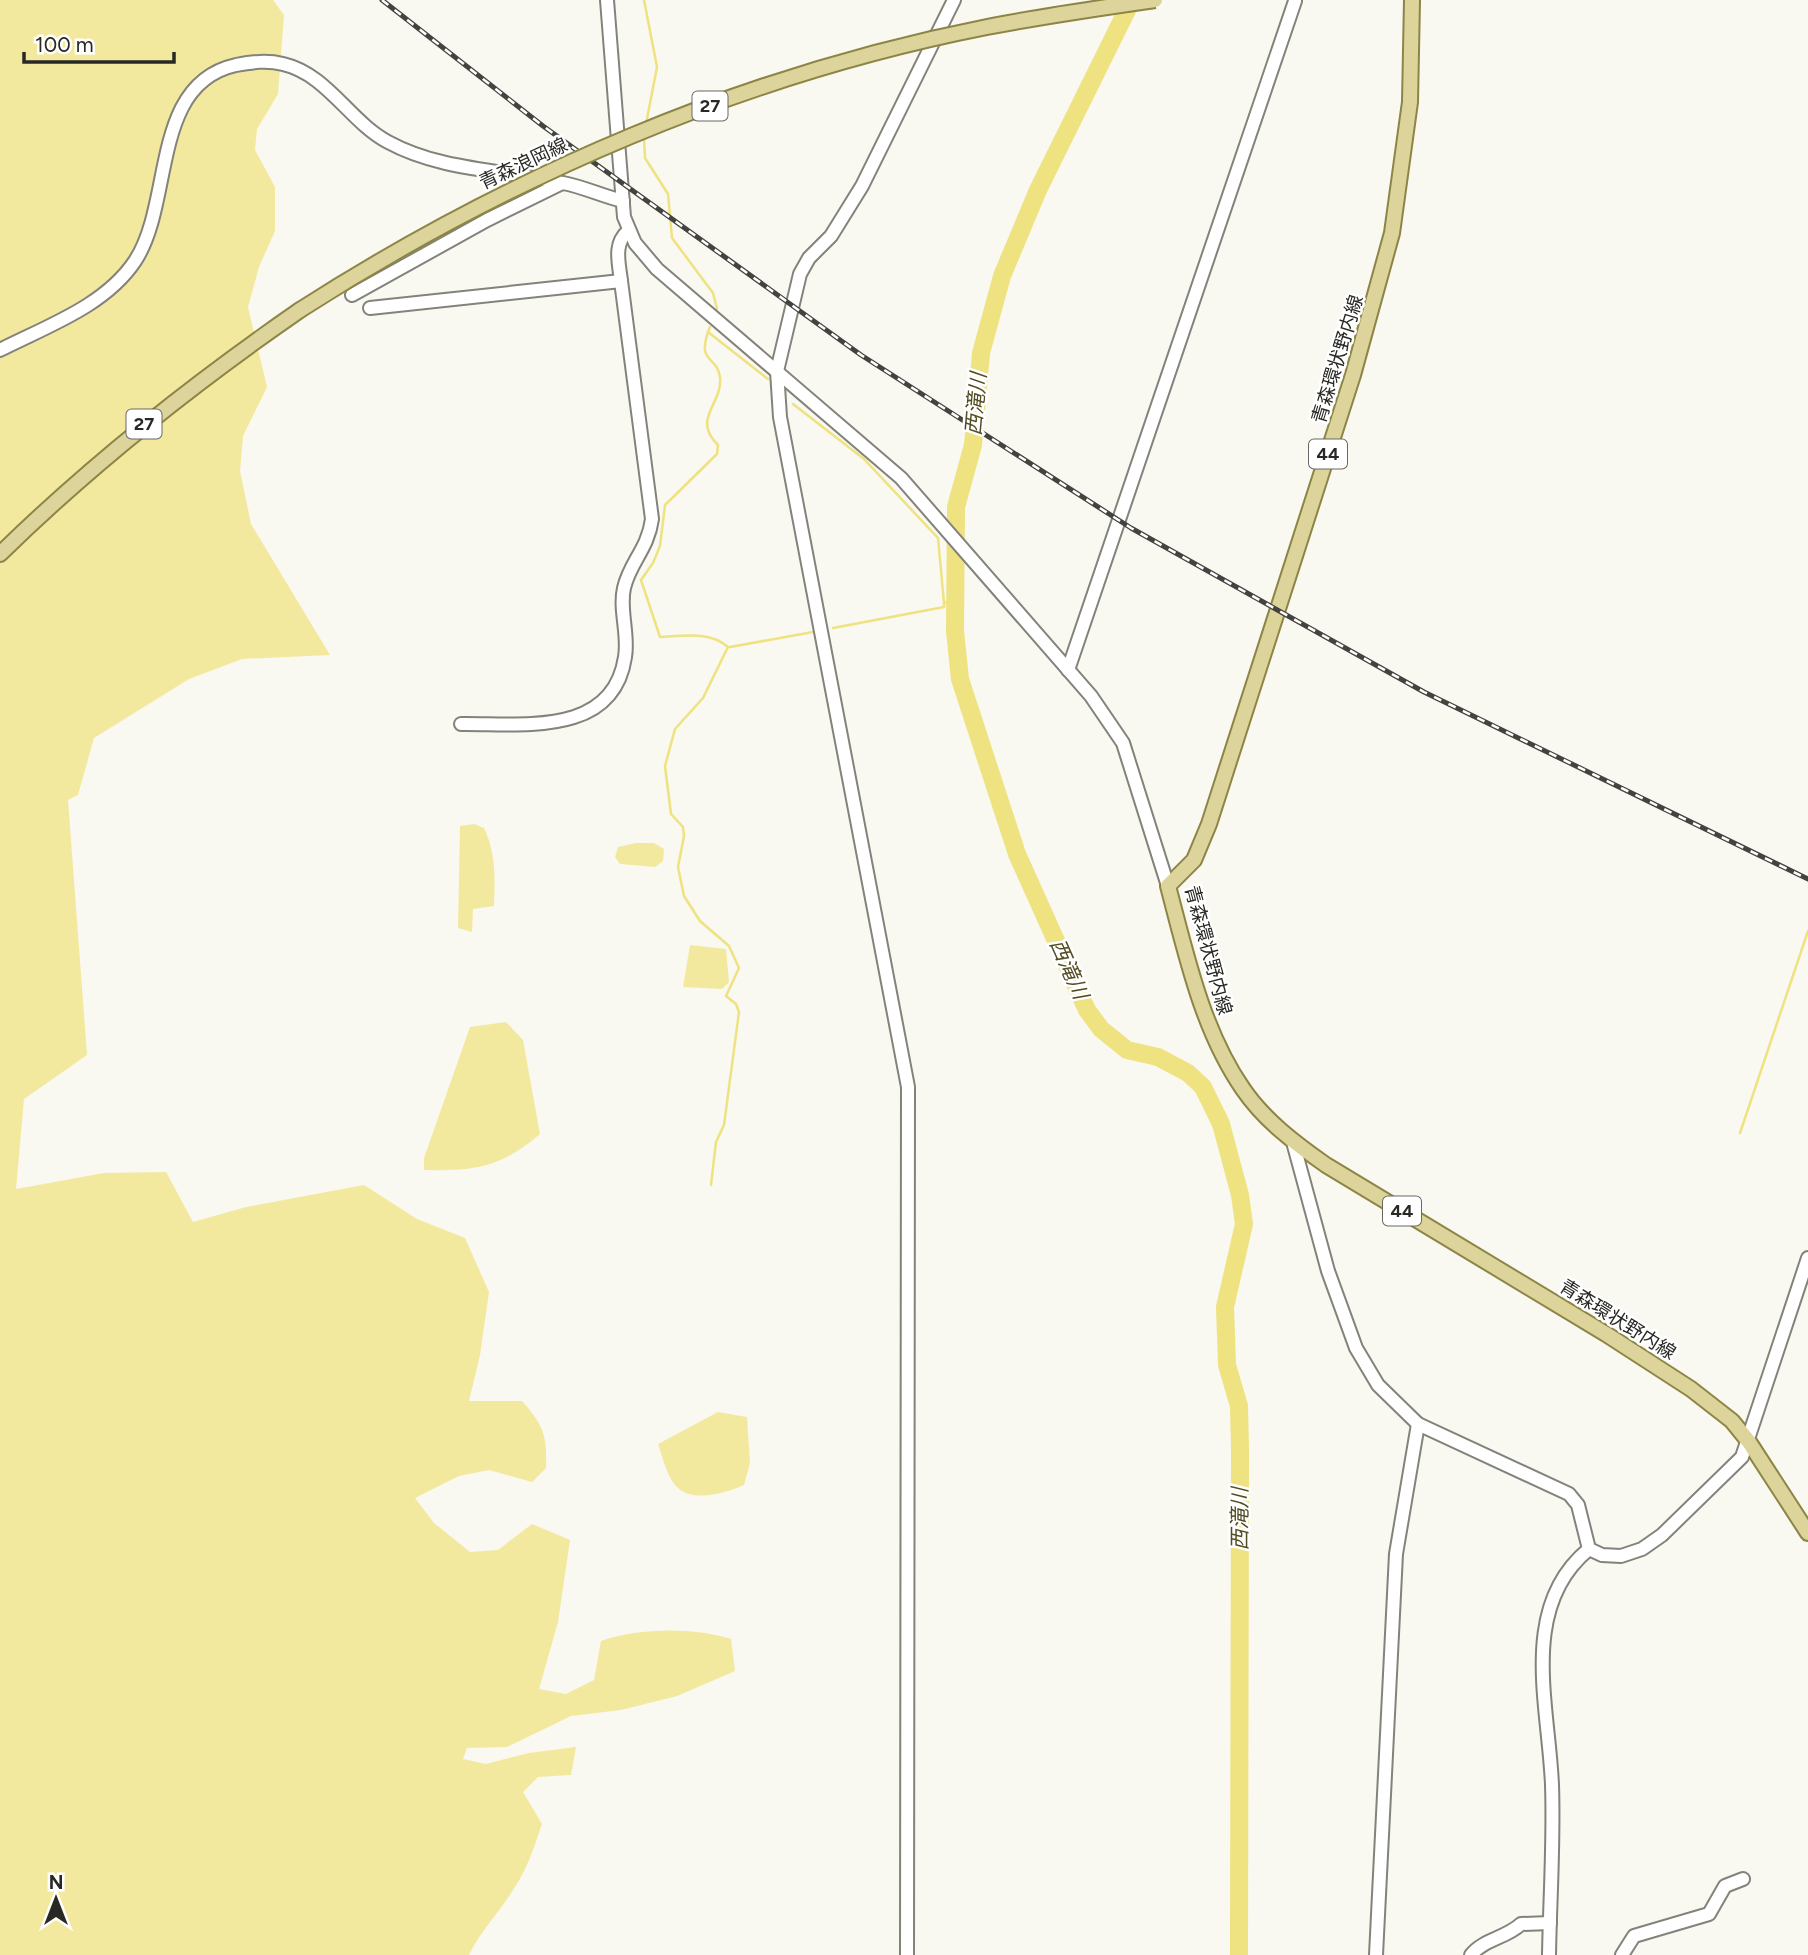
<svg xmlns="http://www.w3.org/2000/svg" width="1808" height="1955" viewBox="0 0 1808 1955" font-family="Figtree,'Noto Sans JP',sans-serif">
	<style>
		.green { fill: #f3e99e }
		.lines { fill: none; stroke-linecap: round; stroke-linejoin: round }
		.stream { stroke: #efe280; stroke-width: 2.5 }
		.river { stroke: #efe280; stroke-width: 18 }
		.minor-casing { stroke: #83827b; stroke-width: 16 }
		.major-casing { stroke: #8d8546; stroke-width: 18 }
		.minor { stroke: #fff; stroke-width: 12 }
		.major { stroke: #dcd49a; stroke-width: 14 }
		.rail-casing { stroke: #43433f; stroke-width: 5 }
		.rail { stroke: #fff; stroke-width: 2.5; stroke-dasharray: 8; stroke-linecap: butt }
		.major-bridge-casing { stroke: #8d8546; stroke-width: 18; stroke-linecap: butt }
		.major-bridge { stroke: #dcd49a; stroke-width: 14 }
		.labels { text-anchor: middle; stroke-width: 5; stroke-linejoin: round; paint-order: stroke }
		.shield { fill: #fff; stroke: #686866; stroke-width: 2 }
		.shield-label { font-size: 18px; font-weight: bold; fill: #282825 }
		.street-label { font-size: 19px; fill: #282825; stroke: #fff }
		.water-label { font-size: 21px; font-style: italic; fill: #534d24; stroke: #fff }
	</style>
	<rect width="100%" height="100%" fill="#f9f8f1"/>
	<g class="green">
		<path d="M0,0h273l11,15 -6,79 -21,35 -2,21 20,37v44l-16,36 -11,40 19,80 -24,49 -3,35 11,53 79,131 -88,4 -53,20 -95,59 -16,57 -10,5 19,255 -63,44 -8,90 88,-16 62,-1 27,50 53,-15 118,-22 53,34 48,19 24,54 -9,63 -11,46h53c22,25 25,34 24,67l-14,14 -43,-12 -30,6 -44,22 19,25 36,29 28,-2 34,-26 38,16 -12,82 -19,67 27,5 28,-14 7,-39c38,-13 91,-14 130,-2l4,32 -58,25 -56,14 -50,6 -64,31 -40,1 -4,11 23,5 43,-11 47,-6 -5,28 -33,2 -15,15 19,32c-8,23 -15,46 -29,66 -14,23 -32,40 -44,65h-469z"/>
		<path d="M474,824l10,4c12,25 11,50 10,78l-21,3 -1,23 -14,-4 2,-102z"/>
		<polygon points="636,843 654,843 664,849 663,861 655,867 620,864 615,857 618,847"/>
		<polygon points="690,945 726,949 729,982 722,989 683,987"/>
		<path d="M506,1022l17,18 17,94c-40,34 -66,37 -116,36v-12l46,-131z"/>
		<path d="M718,1412l29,5 3,46 -6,22c-19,8 -53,19 -69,0 -8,-9 -13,-30 -17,-41z"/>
	</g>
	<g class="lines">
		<g class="stream">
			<polyline points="644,0 657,67 646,124"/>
			<polyline points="644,137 645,158 668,194 672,238 713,293 717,309"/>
			<path d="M710,327c-15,37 7,28 10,50 3,27 -29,42 -2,68l-1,9 -52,51 -5,41 -7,17 -12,17 19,57c24,-1 49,-6 68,10l-25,51 -28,31 -10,37 6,48 12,13 1,9 -6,31 6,29 16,25 29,25 10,22 -13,28 10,8 3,8 -15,113 -8,17 -5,43"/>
			<polyline points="708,332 768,379"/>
			<polyline points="793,404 864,459 938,538 944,603 955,601"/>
			<polyline points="833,628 944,607 944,603"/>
			<polyline points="730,647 813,632"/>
			<polyline points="1740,1133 1808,931"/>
		</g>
		<polyline class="river" points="1132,0 1038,190 1002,276 981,353 973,445 956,507 955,631 960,679 1017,854 1087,1010 1101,1029 1127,1050 1158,1057 1188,1073 1203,1087 1221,1124 1240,1195 1244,1224 1225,1307 1227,1365 1239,1406 1240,1450 1239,1955"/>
		<defs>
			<g id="minor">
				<polyline points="607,0 624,217 635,243 657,269 901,478 1091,696 1123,743 1168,886"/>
				<polyline points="352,295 487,220 562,183"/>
				<polyline points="370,308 621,281"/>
				<path d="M0,350c47,-24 105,-44 135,-89 39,-59 15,-177 101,-196 16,-3 31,-5 47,-1 44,10 67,58 105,78 53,29 117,28 175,41 21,4 39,13 60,18"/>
				<polyline points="1068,670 1295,1"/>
				<path d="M461,724c59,-1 152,14 164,-67 4,-23 -6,-47 -1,-69 6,-26 24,-39 28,-69l-31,-238c-2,-18 -8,-37 7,-50"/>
				<polyline points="1293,1142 1328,1271 1356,1348 1378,1385 1418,1424 1569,1494 1578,1505 1589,1549"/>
				<polyline points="1589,1549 1602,1555 1621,1556 1642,1549 1662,1535 1742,1457 1808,1258"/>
				<polyline points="907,1955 908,1087 780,417 777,371 800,274 809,258 831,236 862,186 954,0"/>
				<polyline points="1376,1955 1396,1554 1418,1424"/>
				<path d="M1471,1955c13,-16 35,-17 50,-31l29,-1"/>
				<path d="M1549,1955c1,-57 5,-114 3,-170 -3,-79 -34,-178 37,-236"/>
				<polyline points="1622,1955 1634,1936 1709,1914 1725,1886 1743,1879"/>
			</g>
			<g id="major">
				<path d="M1412,0l-2,102 -18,131 -39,142 -144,449 -15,36 -26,26c18,68 34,144 75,203 21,31 53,55 83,76l280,169 85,55 41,32 17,21 59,91"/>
				<path d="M0,554c93,-91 193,-170 300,-244"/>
			</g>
		</defs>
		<use href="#minor" class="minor-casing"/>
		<use href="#major" class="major-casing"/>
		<use href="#minor" class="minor"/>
		<use href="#major" class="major"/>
		<defs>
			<polyline id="rail" points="382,0 543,126 861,355 1131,528 1424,692 1808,879"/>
		</defs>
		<use href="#rail" class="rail-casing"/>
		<use href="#rail" class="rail"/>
		<defs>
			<path id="major-bridge" d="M300,310c209,-134 443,-235 687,-283 56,-11 112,-19 168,-27"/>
		</defs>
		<use href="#major-bridge" class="major-bridge-casing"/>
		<use href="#major-bridge" class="major-bridge"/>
	</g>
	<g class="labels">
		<g class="shield">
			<rect x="692.5" y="91.5" width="35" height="29" rx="5"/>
			<rect x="126.5" y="409.5" width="35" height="29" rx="5"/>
			<rect x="1309" y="439.5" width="38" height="29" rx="5"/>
			<rect x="1383" y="1196.5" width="38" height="29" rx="5"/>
		</g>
		<g class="shield-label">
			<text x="710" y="112">27</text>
			<text x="144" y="430">27</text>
			<text x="1328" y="460">44</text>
			<text x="1402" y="1217">44</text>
		</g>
		<g class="street-label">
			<text transform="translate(523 163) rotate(-25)" y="7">青森浪岡線</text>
			<text transform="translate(1337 359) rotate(-73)" y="7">青森環状野内線</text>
			<text transform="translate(1209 950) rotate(75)" y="7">青森環状野内線</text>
			<text transform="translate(1618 1319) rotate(32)" y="7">青森環状野内線</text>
		</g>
		<g class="water-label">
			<text transform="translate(976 404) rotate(-85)" y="7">西滝川</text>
			<text transform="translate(1069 969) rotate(66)" y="7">西滝川</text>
			<text transform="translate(1240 1519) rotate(-90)" y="7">西滝川</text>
		</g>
	</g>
	<g transform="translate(56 1899)" stroke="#ffffff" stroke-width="5" paint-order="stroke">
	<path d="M0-5L12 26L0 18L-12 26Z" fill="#282825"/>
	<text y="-10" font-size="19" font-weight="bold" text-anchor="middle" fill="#282825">N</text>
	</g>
	<path d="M24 52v10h150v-10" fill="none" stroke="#282825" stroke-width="3.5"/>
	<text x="35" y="52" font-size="21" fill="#282825" stroke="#ffffff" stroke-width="5" paint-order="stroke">100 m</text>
</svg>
